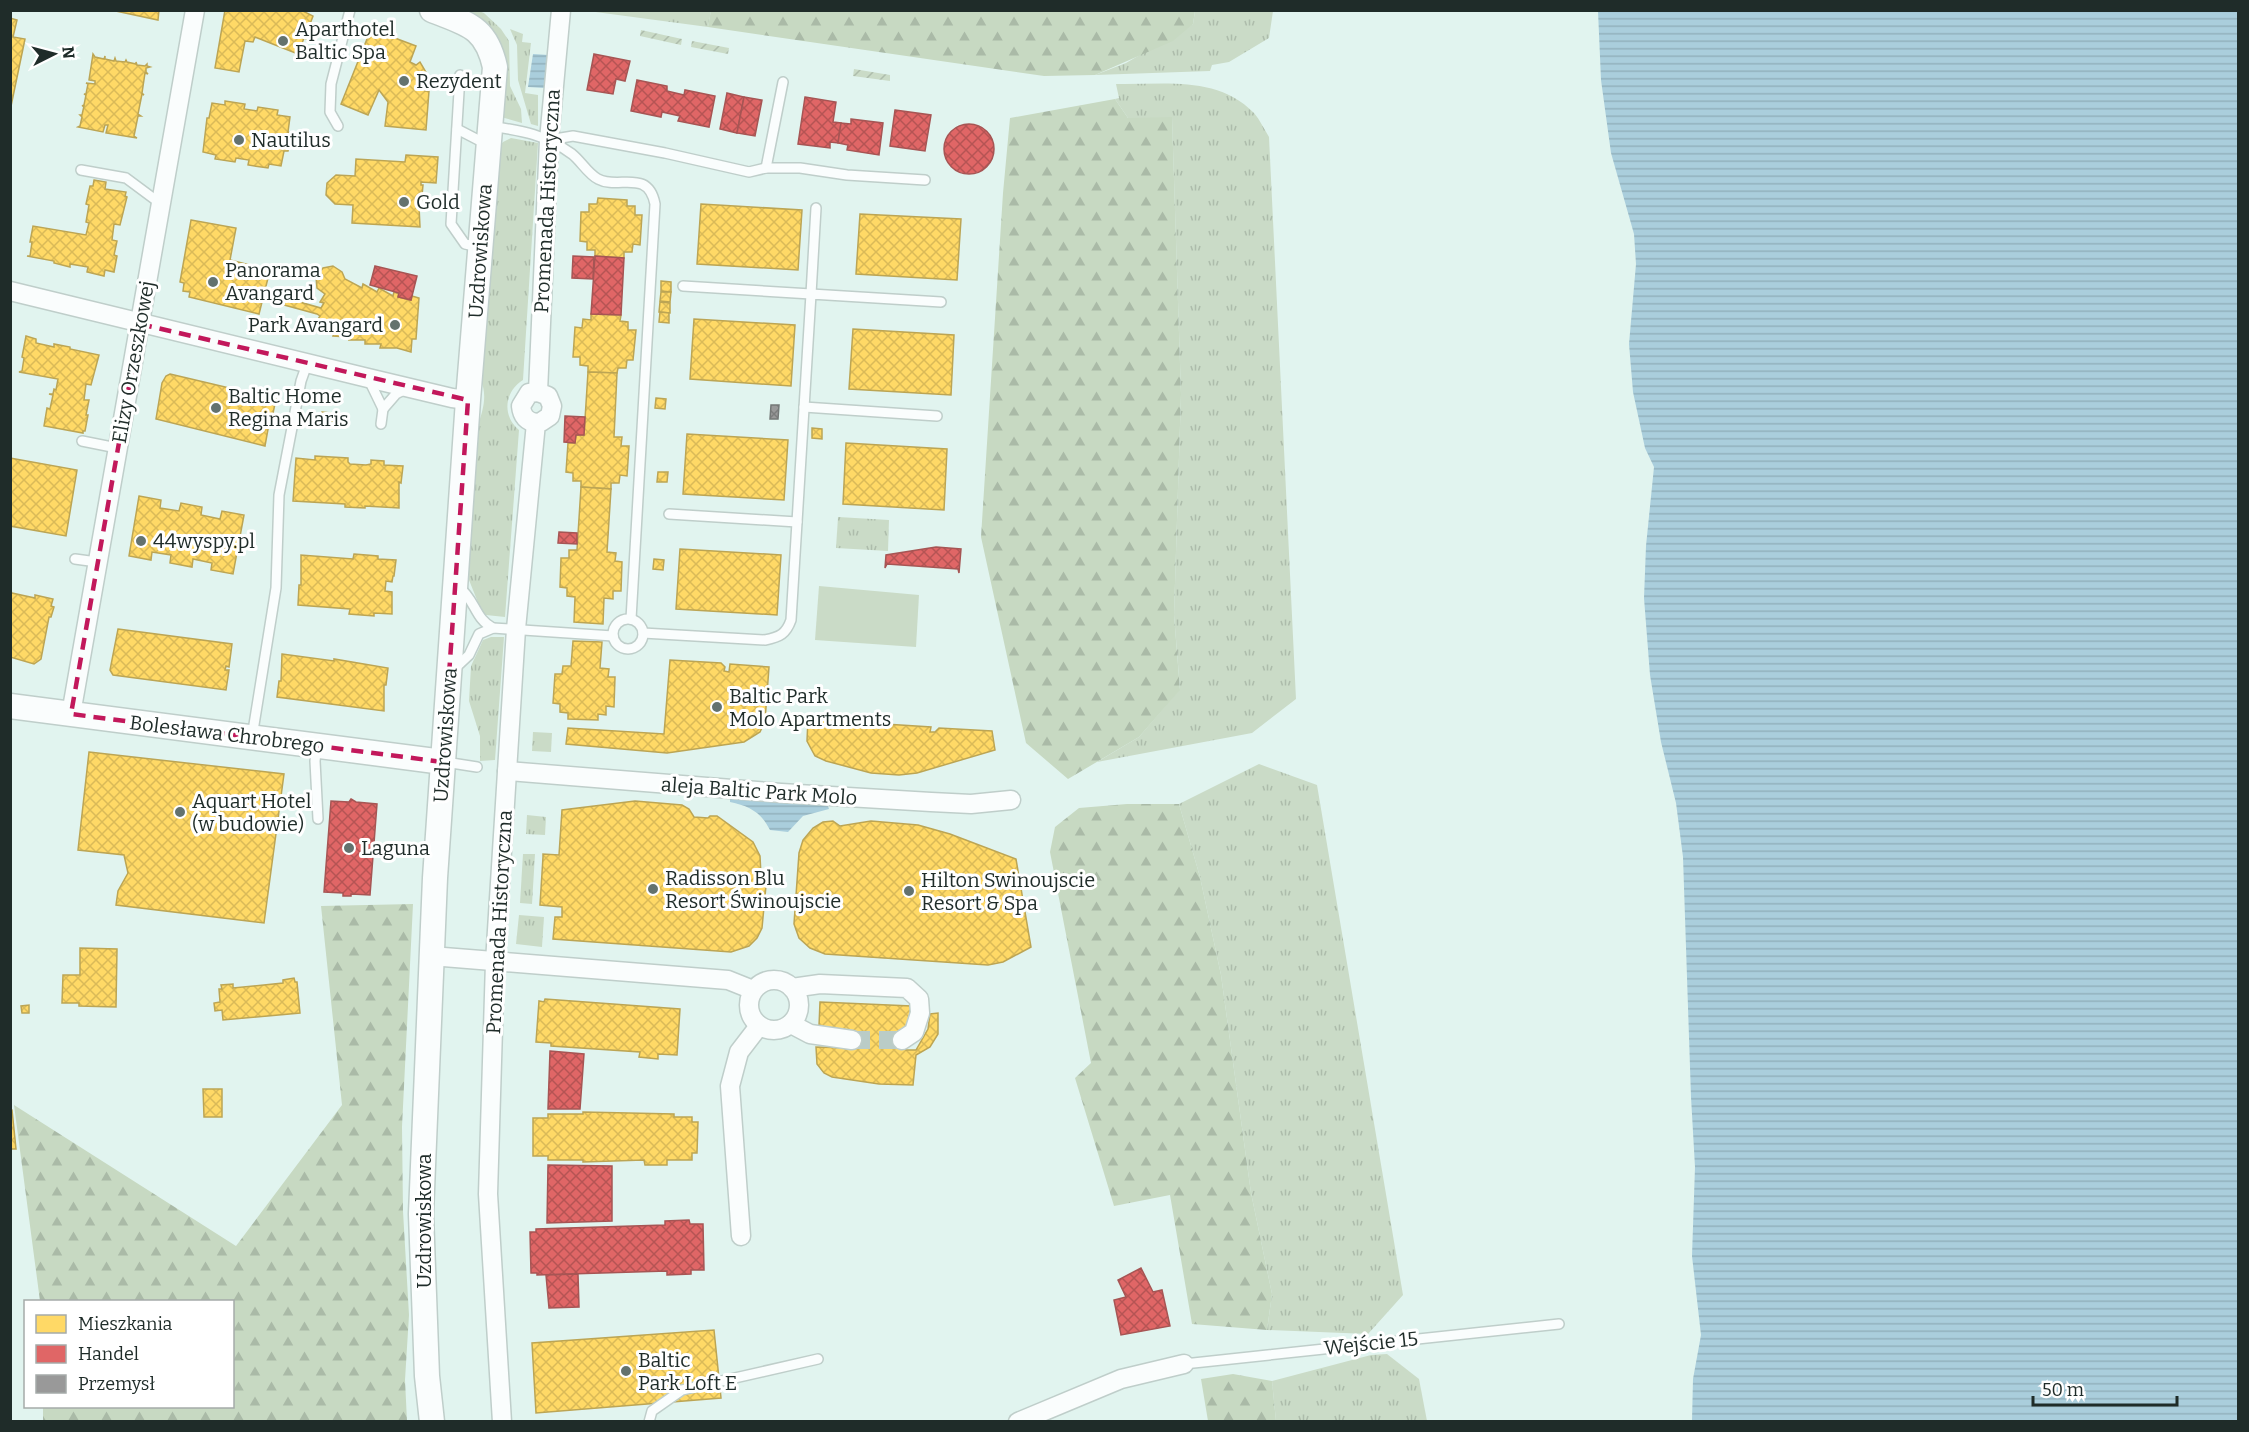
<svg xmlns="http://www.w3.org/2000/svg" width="2249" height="1432" viewBox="0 0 2249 1432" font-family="Bitter,serif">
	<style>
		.grass { fill: url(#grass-tufts) }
		.forest { fill: url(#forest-firs) }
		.garden { fill: url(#garden-furrows) }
		.pitch { fill: #cadbc7 }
		.water { fill: url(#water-rules) }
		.homes { fill: url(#homes-cross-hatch); stroke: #bca554; stroke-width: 1.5 }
		.shops { fill: url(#shops-cross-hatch); stroke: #a65554; stroke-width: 1.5 }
		.industry { fill: url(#industry-cross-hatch); stroke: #747877; stroke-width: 1.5 }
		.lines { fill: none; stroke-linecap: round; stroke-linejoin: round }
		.street-tunnel { stroke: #baccc7; stroke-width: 18; stroke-dasharray: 18 9; stroke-linecap: butt }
		.lane-casing { stroke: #bfceca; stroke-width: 12 }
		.street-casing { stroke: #bfceca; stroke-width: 21 }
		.secondary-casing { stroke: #bfceca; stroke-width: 27 }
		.lane { stroke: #fafdfd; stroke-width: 9 }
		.street { stroke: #fafdfd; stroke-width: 18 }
		.secondary { stroke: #fafdfd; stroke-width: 24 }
		.marked { fill: none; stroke: #c2185b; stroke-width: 4.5; stroke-dasharray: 12 8; stroke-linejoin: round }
		.poi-dot { fill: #63726e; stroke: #fff; stroke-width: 2 }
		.labels { text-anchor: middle; stroke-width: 6; stroke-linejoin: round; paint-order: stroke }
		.poi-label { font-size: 20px; fill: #1f2c29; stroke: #fff; text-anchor: start }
		.street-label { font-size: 20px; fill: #1f2c29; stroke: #fff }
	</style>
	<defs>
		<pattern id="grass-tufts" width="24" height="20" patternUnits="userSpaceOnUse" patternTransform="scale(1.5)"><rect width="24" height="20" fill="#cadbc7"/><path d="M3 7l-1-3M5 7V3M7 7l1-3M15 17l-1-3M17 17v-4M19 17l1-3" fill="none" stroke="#adbcab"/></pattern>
		<pattern id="forest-firs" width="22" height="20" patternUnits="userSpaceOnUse" patternTransform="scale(1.5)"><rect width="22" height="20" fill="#c7d9c2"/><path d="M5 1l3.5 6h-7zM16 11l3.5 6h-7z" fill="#aabaa7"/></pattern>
		<pattern id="garden-furrows" width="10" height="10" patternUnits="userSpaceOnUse" patternTransform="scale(1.5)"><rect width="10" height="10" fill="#cadbc7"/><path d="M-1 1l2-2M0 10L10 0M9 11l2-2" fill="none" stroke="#adbcab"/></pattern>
		<pattern id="water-rules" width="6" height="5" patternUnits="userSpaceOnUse" patternTransform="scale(1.5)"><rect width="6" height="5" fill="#aacedc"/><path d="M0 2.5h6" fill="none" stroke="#92b1bd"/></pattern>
		<pattern id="homes-cross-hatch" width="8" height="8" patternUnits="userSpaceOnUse" patternTransform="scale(1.5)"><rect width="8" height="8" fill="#ffd966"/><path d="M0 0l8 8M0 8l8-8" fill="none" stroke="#daba58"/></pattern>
		<pattern id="shops-cross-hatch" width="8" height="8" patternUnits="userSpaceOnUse" patternTransform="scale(1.5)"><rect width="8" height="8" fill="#e06666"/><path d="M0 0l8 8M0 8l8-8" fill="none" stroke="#b55454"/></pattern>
		<pattern id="industry-cross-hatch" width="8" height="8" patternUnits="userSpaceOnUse" patternTransform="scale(1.5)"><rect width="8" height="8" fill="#999"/><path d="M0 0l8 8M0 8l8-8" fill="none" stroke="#7c7d7d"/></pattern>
	</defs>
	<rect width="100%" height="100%" fill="#e1f4ef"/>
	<g class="grass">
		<path d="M462,11h17l5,2 17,16 8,12 1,45 11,23 1,14 -21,-6c1,-29 12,-67 -11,-89 -7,-8 -19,-12 -28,-17z"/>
		<polygon points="588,11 711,11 708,27"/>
		<polygon points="1195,11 1273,11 1269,38 1229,62 1212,65 1210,71 1095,75 1126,63 1193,24"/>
		<polygon points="510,29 523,34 522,42 531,43 525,93 538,95 538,126 531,124 518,80 517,45"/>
		<path d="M1116,84c48,1 101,-9 138,29 6,7 10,16 15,24l27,562 -44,34 -155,29 42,-25 41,-48 -6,-74 7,-221 -9,-276h-44l-13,-19 4,-1z"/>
		<path d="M511,138l27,5 -15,237c-19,12 -21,36 -4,50l-14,187 -19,-2 -5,-5 -14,-35 11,-150c5,-15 10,-31 2,-46l19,-232 4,-5z"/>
		<polygon points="838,517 889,520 888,551 836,548"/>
		<polygon points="491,637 504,637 495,760 480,761 480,736 469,701 471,666 483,640"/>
		<polygon points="533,732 552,733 551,752 532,751"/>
		<polygon points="1259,764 1317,785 1403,1295 1368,1334 1267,1330 1272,1294 1251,1193 1221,975 1200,877 1179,804"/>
		<polygon points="527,815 546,817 545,835 526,834"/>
		<polygon points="523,854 535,854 532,904 520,903"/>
		<polygon points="519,915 544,917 542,947 516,944"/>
		<polygon points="1387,1354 1419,1379 1427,1421 1276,1421 1272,1381 1371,1355"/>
	</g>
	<g class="forest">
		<polygon points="711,10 1195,10 1195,11 1193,24 1173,41 1095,75 1044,76 708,27"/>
		<polygon points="1115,99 1128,118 1172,117 1181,394 1174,615 1180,690 1139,737 1068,779 1026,743 981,537 1003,193 1010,118"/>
		<polygon points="1127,804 1179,804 1200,877 1221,975 1251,1193 1272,1294 1267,1330 1192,1324 1170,1195 1114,1206 1075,1078 1091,1063 1050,852 1055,827 1079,808"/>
		<polygon points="413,904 402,1127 403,1211 409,1315 405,1380 407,1421 43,1421 43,1407 232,1406 232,1302 40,1301 14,1105 236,1246 342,1105 321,906"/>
		<polygon points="1233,1374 1272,1381 1276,1421 1208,1421 1201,1379"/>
	</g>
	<g class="garden">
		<polygon points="641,30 682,39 681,45 640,36"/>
		<polygon points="692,41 729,48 728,54 691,47"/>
		<polygon points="854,69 890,75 890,81 853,76"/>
	</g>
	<polygon class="pitch" points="819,586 919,595 916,647 815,640"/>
	<g class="water">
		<polygon points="1598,11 2238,11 2238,1421 1692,1421 1693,1379 1701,1335 1692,1256 1695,1167 1691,1097 1683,857 1676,803 1661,742 1650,675 1644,598 1646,546 1654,467 1645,448 1633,392 1629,344 1636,264 1634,234 1611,153 1601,80"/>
		<polygon points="533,54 549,55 545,88 528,87"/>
		<path d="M730,799l98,7 1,3 -26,7 -15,16 -18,-2c-9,-18 -21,-24 -40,-28z"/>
	</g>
	<g class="homes">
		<polygon points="111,10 159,10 158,20"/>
		<polygon points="225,10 301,10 313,16 307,32 309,33 307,39 304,38 298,54 255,37 253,42 245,41 239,72 215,68"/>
		<polygon points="10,18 17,20 13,37 25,39 10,111"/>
		<polygon points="371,29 416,46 410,62 416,65 420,62 430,79 426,81 425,91 429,91 426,130 385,126 388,102 379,90 368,115 341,104"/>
		<polygon points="93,54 95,57 104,59 105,56 105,59 114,61 115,58 116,61 125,62 126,60 127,62 136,64 136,62 137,65 145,66 147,64 147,66 150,67 146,68 146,72 148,74 145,73 142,93 144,95 142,94 138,114 141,116 138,116 134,136 137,138 106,133 108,125 105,125 103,132 78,127 80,126 82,117 80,115 82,115 84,106 82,106 84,105 86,95 84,94 86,94 88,84 86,83 95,84 95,81 89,80"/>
		<polygon points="225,101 245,104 244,109 257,111 258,107 278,110 277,115 290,117 288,132 291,133 288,151 284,151 281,166 269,164 268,168 248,165 249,160 236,158 235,162 215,159 216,155 203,152 207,118 209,118 212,103 225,105"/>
		<polygon points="406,155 438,157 436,183 421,182 421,185 423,185 421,206 419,206 420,227 352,223 353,205 335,204 326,195 327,183 336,175 355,176 356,159 405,162"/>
		<polygon points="94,180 106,182 105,189 126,192 125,196 127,197 120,225 114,224 112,240 117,241 114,255 117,256 114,272 105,270 104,276 87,272 88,267 70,264 70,267 54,263 54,261 27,256 30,256 32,242 30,242 33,226 86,235 89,223 86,222 89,205 86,204 90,186 93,186"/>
		<polygon points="598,198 627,200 627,206 635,206 635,215 642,215 640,245 633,244 632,252 624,252 624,258 595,256 595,250 587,250 587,242 580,241 581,212 589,212 589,204 597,204"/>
		<polygon points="701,204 802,210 798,270 697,264"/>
		<polygon points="860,214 961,219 957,280 856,274"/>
		<polygon points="191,220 236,228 230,260 270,270 259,314 189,297 190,292 183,291 184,283 180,282"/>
		<polygon points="333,266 342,272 345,279 362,288 363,284 377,292 379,288 393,296 394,292 399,294 398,297 411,300 412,296 419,298 416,339 412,339 411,352 397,348 380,348 381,344 365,344 365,340 349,340 350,337 333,336 334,333 316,332 314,326 320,316 317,314 262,299 264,292 321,308 324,303 320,302 325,294 317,288 316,277 323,268"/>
		<polygon points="661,281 671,282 671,292 661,291"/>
		<polygon points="661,292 671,292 670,302 660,301"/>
		<polygon points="660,302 670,303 670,313 659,312"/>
		<polygon points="660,312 669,313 669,323 659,322"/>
		<polygon points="591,314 621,315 620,321 628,322 628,330 636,330 633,360 627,360 626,368 618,368 617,373 588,372 588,366 580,365 580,357 573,357 575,327 582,328 583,319 591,320"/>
		<polygon points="694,319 795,325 791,386 690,379"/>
		<polygon points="853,329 954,335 951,395 849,389"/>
		<polygon points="26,336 36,339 36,343 54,347 54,344 70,347 70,349 99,355 91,385 86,384 84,400 89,400 86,415 88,415 85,431 83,431 83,433 44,426 47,408 50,409 53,395 49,394 53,394 54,389 56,390 58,379 19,372 22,371 24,358 22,357"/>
		<polygon points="588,372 617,373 614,437 622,437 621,446 629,446 627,476 620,475 619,483 611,483 611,489 581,487 581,481 573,481 573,473 566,472 568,443 575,443 576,435 584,435"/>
		<polygon points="170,374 276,399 272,418 270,418 265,446 156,419 162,383 166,376"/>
		<polygon points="656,398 666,399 665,409 655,408"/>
		<polygon points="322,412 338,414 337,422 321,419"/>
		<polygon points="812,428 822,429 822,439 812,438"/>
		<polygon points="687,434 788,440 784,500 683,494"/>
		<polygon points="846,443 947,449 944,510 843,504"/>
		<polygon points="315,456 348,458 348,462 350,464 366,465 371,464 371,460 384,461 384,465 403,466 401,483 399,482 399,508 365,506 365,508 345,507 345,504 293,501 296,458 315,460"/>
		<polygon points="10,458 77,470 66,536 10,526"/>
		<polygon points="658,472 668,472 667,482 657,482"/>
		<polygon points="581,487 611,489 607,552 616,553 615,561 622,562 621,591 613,591 613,599 604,598 603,624 574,622 575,597 567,596 567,588 560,587 561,558 569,558 569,550 577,550"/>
		<polygon points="139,496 161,500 160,508 179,511 181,503 202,507 201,515 220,519 222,511 244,515 233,574 211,570 212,563 193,559 192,567 170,563 171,555 152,552 151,560 129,556"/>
		<polygon points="680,549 781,555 777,615 676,609"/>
		<polygon points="354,554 378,556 378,559 396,560 394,576 393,576 392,582 386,581 385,591 392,592 392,614 374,613 374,616 349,614 350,609 298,605 299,585 301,585 301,555 353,559"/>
		<polygon points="654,559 664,560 663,570 653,569"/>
		<polygon points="10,590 12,593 35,598 35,595 53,599 51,606 54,607 51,617 49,617 41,659 34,664 10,657"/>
		<polygon points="118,629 232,644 229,667 226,666 225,670 229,670 226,690 113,675 110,670"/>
		<polygon points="573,641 602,642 600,668 609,669 608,677 615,677 614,707 606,706 606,715 598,714 598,720 568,719 568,713 560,712 560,704 553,703 555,674 562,674 563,666 571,666"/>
		<polygon points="282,654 334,661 334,659 388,668 386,685 384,685 384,711 277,697 279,681 281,681"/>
		<polygon points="670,660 721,663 725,667 724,671 729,672 730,664 769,667 765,721 760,732 744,742 667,753 566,744 568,728 664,734"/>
		<polygon points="808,718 843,721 847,723 848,726 853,726 854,722 931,727 930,732 935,732 939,728 992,731 995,750 917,773 899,775 871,773 826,761 815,756 807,741"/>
		<polygon points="89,752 284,774 264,923 116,905 118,891 128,873 124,855 78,850"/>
		<polygon points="635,801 682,805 689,809 694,817 708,818 710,816 717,816 753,842 760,856 761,875 767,875 762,928 757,938 749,946 731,952 553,939 555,917 562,917 562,907 540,905 543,857 543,854 559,855 562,810"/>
		<polygon points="833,821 840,826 871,821 918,825 950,834 1016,859 1031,947 1003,962 988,965 825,954 810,948 799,938 794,924 799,853 803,840 813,828 823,822"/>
		<polygon points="80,948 117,949 116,1007 79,1006 79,1003 62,1003 63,975 80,975"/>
		<polygon points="294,978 295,982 297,982 300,1013 223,1020 222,1010 215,1011 214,1003 220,1002 219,989 222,989 221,985 233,984 233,988 283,983 283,980"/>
		<polygon points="545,999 680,1009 677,1055 658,1054 658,1059 639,1057 640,1052 551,1046 551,1043 536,1042 539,1001 544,1002"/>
		<polygon points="820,1002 911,1006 910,1026 902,1040 906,1050 916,1050 928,1029 930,1014 938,1013 938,1034 930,1047 916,1055 913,1085 879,1084 832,1077 824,1073 817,1064 816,1047 848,1048 852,1040 848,1030 819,1026"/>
		<polygon points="29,1005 29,1013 22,1013 21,1006"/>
		<polygon points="203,1089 222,1089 222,1117 204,1117"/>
		<polygon points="10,1109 12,1110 16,1149 10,1149"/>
		<polygon points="583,1112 674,1114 674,1117 692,1117 692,1122 698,1122 697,1153 692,1153 692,1160 667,1160 667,1165 645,1165 644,1160 583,1162 583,1160 548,1160 548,1156 533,1156 533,1118 548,1118 548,1114 583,1114"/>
		<polygon points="714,1330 721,1398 536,1413 532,1343"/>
	</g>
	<g class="shops">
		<polygon points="594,54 630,61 625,81 616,79 613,94 587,90"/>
		<polygon points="637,80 667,86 667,91 684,95 685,90 715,96 709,127 678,121 680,116 662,112 661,117 631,111"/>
		<polygon points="727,93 744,97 737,133 720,129"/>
		<polygon points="744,97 762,100 755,136 737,133"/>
		<polygon points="805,97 836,102 833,122 841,123 838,143 830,142 830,148 798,144"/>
		<polygon points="895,110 931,115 925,151 890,146"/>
		<polygon points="851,119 883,123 879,155 847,150 848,145 838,143 841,123 851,124"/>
		<circle cx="969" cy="149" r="25"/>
		<polygon points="573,256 594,257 593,279 572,278"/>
		<polygon points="595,256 624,258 621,315 591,314"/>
		<polygon points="375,266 417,276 411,300 398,297 399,293 370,285"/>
		<polygon points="565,416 585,417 584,435 576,435 575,443 564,442"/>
		<polygon points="559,532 577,533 577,544 558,543"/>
		<polygon points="936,547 961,549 959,573 958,569 887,564 885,568 886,555"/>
		<polygon points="351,799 356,802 377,804 370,895 351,894 351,896 343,896 343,893 324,892 331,801 349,802"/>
		<polygon points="550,1051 584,1054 580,1109 548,1109"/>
		<polygon points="548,1165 612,1166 612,1221 547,1223"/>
		<polygon points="689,1220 690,1224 703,1224 704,1270 691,1270 691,1274 667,1275 667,1271 537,1275 537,1273 531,1273 530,1232 536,1232 536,1229 665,1225 665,1221"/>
		<polygon points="1141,1268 1153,1292 1162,1290 1170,1326 1121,1335 1114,1300 1126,1297 1118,1280"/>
		<polygon points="578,1274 579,1307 549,1308 546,1275"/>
	</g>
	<polygon class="industry" points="771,405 779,405 778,419 770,419"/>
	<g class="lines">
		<polyline class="street-tunnel" points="852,1040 902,1040"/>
		<defs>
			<g id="lane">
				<polyline points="460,75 451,224 465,244 479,247"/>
				<polyline points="338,126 330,112 331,84 350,10"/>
				<path d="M490,126c33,5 54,8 82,28 9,7 16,20 26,25 20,11 50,-11 57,25l-24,415"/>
				<polyline points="457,129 486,144"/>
				<polyline points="549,140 573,136 665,153 749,172 766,168 800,168 847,175 925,180"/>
				<polyline points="766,168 783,82"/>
				<polyline points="81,170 126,178 161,204"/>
				<polyline points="683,286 811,294 816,208"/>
				<polyline points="368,378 383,409 396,394 406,389"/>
				<polyline points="804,407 937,416"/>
				<polyline points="381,424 383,409"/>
				<polyline points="82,441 117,448"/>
				<polyline points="669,514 797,522"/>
				<polyline points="75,559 97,562"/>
				<path d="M459,587c17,14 16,32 34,41"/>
				<circle cx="628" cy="634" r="15"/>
				<path d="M643,633l122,7c15,-3 21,-6 26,-20l20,-326 130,8"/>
				<polyline points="453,670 469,655 479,634 493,628 613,636"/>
				<polyline points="252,737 276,588 279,495 301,381 307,364"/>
				<polyline points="317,746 315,761 318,819"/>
				<polyline points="445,762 477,767"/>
				<polyline points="1184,1364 1559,1324"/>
				<polyline points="649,1422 652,1411 682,1390 818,1359"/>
			</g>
			<g id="street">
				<polyline points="10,291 368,378 452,398 468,400"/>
				<path d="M536,423c-10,-2 -14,-7 -15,-17l8,-13 9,-1"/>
				<polyline points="71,714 195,10"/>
				<polyline points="507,771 781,793 931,802 971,804 1011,800"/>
				<polyline points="431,956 728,980 753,990"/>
				<circle cx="774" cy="1005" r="25"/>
				<polyline points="792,988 820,984 907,988 919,999 920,1013 914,1032 902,1040"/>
				<polyline points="791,1024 810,1034 852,1040"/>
				<polyline points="741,1236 730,1086 739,1052 759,1026"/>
				<polyline points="502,1422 488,1194 495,962 516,629 536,423 541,422 550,416 552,406 548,396 538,392 549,140 561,10"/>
				<polyline points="1018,1422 1121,1379 1184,1364"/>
			</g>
			<g id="secondary">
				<path d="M432,10c35,14 54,16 63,57l-27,333 -33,478 -14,336 6,162 5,46"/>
				<polyline points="10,706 443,762"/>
			</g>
		</defs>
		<use href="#lane" class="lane-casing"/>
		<use href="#street" class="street-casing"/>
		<use href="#secondary" class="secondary-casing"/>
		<use href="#lane" class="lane"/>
		<use href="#street" class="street"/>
		<use href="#secondary" class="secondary"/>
	</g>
	<path class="marked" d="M140,324l328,76 -25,362 -372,-48z"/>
	<g class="poi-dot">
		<circle cx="283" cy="41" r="6"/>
		<circle cx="404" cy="81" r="6"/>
		<circle cx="239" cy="140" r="6"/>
		<circle cx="404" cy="202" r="6"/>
		<circle cx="213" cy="282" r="6"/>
		<circle cx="395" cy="325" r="6"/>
		<circle cx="216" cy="408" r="6"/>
		<circle cx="141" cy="541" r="6"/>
		<circle cx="717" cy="707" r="6"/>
		<circle cx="180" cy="812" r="6"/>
		<circle cx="349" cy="848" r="6"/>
		<circle cx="653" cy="889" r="6"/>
		<circle cx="909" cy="891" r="6"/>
		<circle cx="626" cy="1371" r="6"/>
	</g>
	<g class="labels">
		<g class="poi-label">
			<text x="295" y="36">Aparthotel<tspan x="295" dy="23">Baltic Spa</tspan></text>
			<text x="416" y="88">Rezydent</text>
			<text x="251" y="147">Nautilus</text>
			<text x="416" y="209">Gold</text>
			<text x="225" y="277">Panorama<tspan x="225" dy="23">Avangard</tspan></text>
			<text x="383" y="332" text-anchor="end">Park Avangard</text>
			<text x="228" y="403">Baltic Home<tspan x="228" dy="23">Regina Maris</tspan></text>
			<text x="153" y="548">44wyspy.pl</text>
			<text x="729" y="703">Baltic Park<tspan x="729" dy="23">Molo Apartments</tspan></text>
			<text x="192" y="808">Aquart Hotel<tspan x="192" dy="23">(w budowie)</tspan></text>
			<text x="361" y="855">Laguna</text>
			<text x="665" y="885">Radisson Blu<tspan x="665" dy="23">Resort Świnoujscie</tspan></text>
			<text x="921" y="887">Hilton Swinoujscie<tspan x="921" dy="23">Resort &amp; Spa</tspan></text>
			<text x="638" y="1367">Baltic<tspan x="638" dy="23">Park Loft E</tspan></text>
		</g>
		<g class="street-label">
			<text transform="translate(547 201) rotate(-87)" y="7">Promenada Historyczna</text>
			<text transform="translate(480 251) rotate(-86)" y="7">Uzdrowiskowa</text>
			<text transform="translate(133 362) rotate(-80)" y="7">Elizy Orzeszkowej</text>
			<text transform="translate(227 734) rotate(7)" y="7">Bolesława Chrobrego</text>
			<text transform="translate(445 735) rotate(-86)" y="7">Uzdrowiskowa</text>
			<text transform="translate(759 791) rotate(4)" y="7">aleja Baltic Park Molo</text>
			<text transform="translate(499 922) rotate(-87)" y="7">Promenada Historyczna</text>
			<text transform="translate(424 1221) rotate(-90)" y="7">Uzdrowiskowa</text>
			<text transform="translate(1371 1343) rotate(-6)" y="7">Wejście 15</text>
		</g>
	</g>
	<rect width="2249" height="1432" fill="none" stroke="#1f2c29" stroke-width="24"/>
	<rect x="24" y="1300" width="210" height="108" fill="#ffffff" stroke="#a5aba9" stroke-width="1.5"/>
	<rect x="36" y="1315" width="30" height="18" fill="#ffd966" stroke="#a5aba9" stroke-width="1.5"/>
	<text x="78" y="1330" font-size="18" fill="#1f2c29">Mieszkania</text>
	<rect x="36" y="1345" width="30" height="18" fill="#e06666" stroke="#a5aba9" stroke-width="1.5"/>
	<text x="78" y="1360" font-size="18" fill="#1f2c29">Handel</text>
	<rect x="36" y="1375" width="30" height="18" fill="#999999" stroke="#a5aba9" stroke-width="1.5"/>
	<text x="78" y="1390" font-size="18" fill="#1f2c29">Przemysł</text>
	<g transform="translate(54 54) rotate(84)" stroke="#ffffff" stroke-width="4.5" paint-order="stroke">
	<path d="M0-4.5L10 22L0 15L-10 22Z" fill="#1f2c29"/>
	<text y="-9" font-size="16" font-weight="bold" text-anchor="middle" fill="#1f2c29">N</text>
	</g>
	<path d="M2033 1396v9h144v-9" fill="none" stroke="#1f2c29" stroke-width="3"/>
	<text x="2042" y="1396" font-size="18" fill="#1f2c29" stroke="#ffffff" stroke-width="4.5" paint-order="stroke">50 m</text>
</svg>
